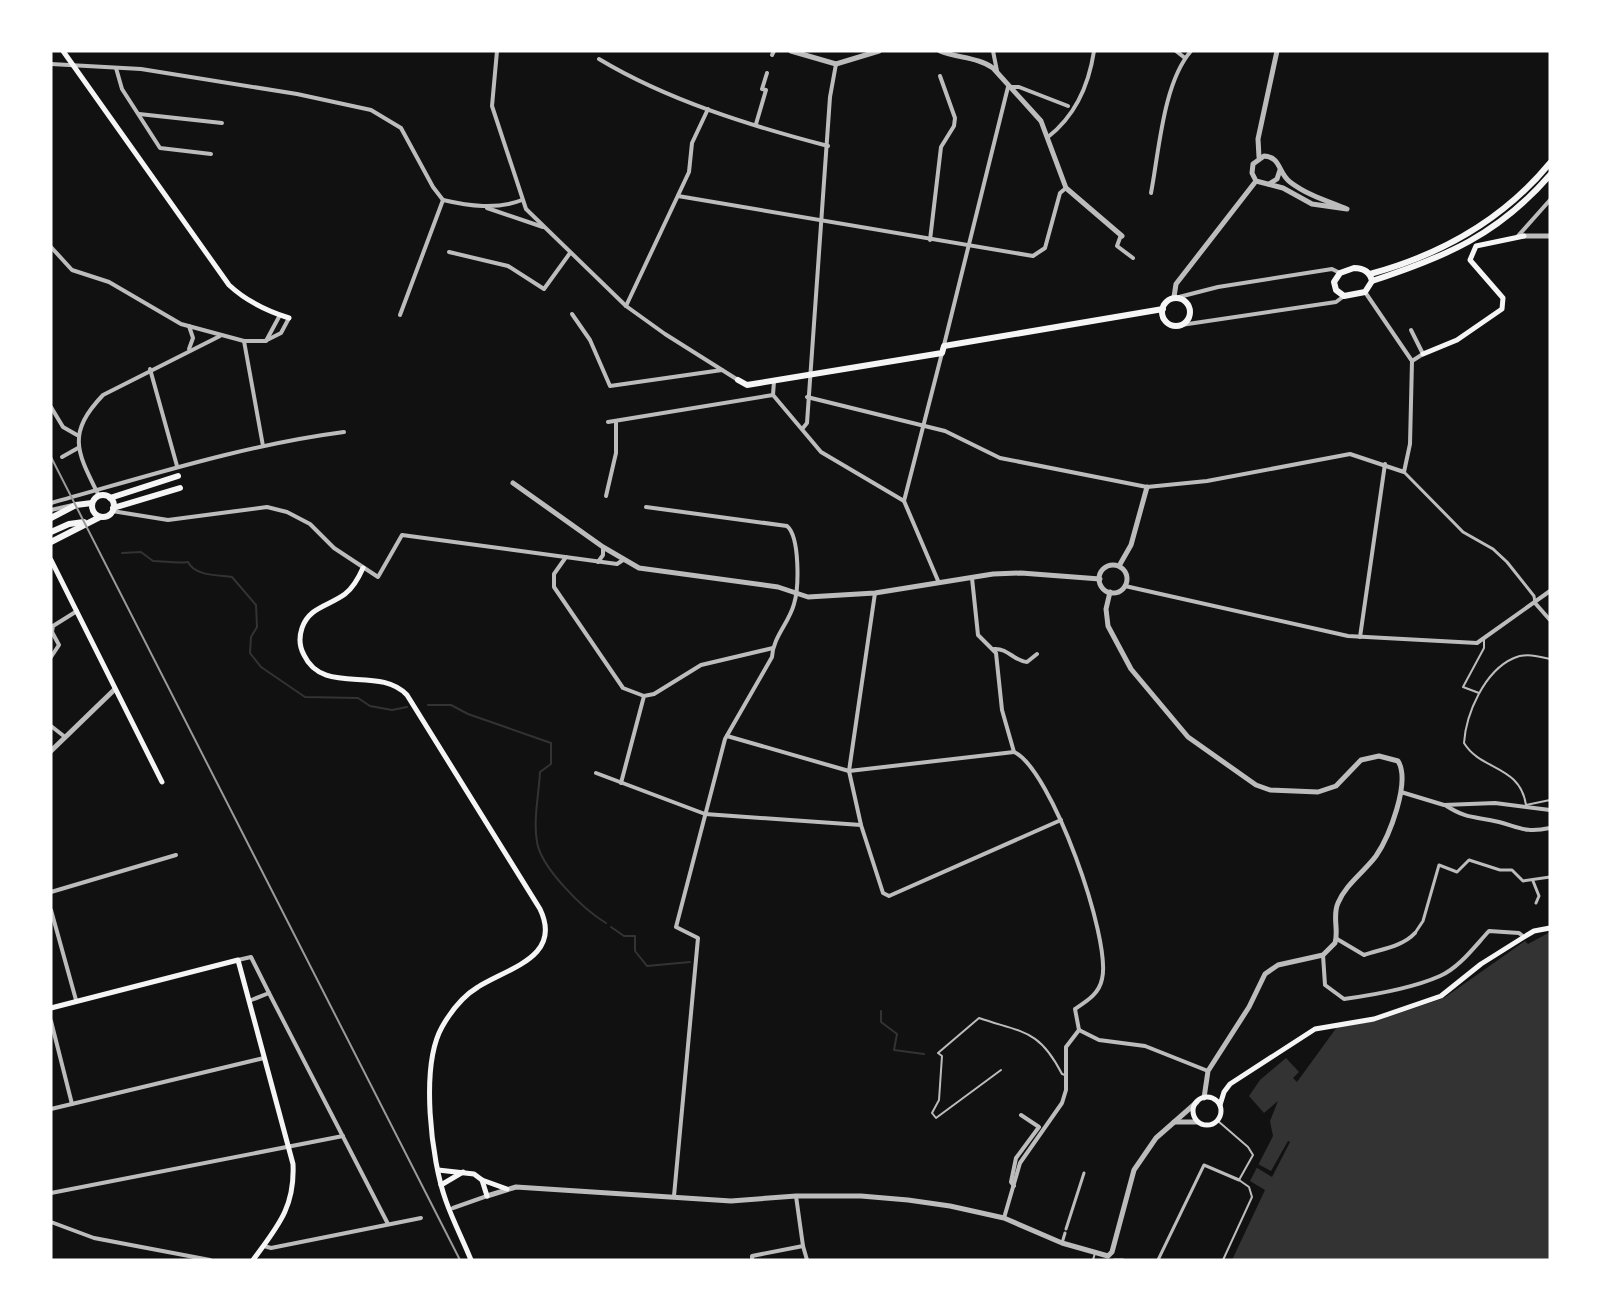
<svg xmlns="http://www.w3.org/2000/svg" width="1601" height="1311" viewBox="0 0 1601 1311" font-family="'Public Sans',sans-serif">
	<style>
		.water { fill: #333 }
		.pier { fill: #111 }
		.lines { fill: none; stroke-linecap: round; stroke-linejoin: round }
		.stream { stroke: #333; stroke-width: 2 }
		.service { stroke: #bcbcbc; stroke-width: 2 }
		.pedestrian { stroke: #bcbcbc; stroke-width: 3 }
		.minor { stroke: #bcbcbc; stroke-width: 4 }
		.tertiary { stroke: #bcbcbc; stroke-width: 5 }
		.secondary { stroke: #f5f5f5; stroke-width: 5 }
		.primary { stroke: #f5f5f5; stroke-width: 6 }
		.rail { stroke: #9a9a9a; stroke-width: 2 }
	</style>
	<rect width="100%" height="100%" fill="#111"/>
	<polygon class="water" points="1550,932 1550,1260 1232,1260 1265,1190 1250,1181 1273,1136 1270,1121 1278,1101 1264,1113 1249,1096 1260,1080 1286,1058 1299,1072 1293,1078 1297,1082 1337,1027 1376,1021 1444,998 1525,941 1528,944"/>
	<polygon class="pier" points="1288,1141 1290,1142 1272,1177 1254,1166 1256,1163 1271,1171"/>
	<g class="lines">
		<g class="stream">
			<path d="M122,553l19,-1 12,9c12,0 23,3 35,1 7,14 29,13 44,15l24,28 1,22 -6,10 -1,16 11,14 44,30 53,1 12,8 22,4 15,-3"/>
			<path d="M428,705h23l17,9 83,29v21l-11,8c-1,21 -7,49 -3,70 4,26 47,68 69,81"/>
			<polyline points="611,927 624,936 635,936 635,951 647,966 690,962"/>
			<polyline points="881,1011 881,1022 897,1034 894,1050 924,1054"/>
		</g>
		<g class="service">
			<path d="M1550,659c-12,-3 -25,-6 -36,-1 -30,13 -48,56 -50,85 17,28 56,22 62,62l24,-5"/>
			<polyline points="1479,693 1463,687 1484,648 1484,640"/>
			<path d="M1001,1070l-65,48 -4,-5 7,-13 3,-44 -4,-3 41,-35c44,15 60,11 83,56l3,1"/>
			<polyline points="1218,1121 1248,1147 1253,1155 1239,1180 1249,1187 1252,1197 1223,1260"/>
			<polyline points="1093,1260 1095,1253"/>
		</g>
		<g class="pedestrian">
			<polyline points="1404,472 1463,532 1493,549 1507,562 1534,596 1535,603"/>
			<polyline points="1533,881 1539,896 1536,903"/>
			<polyline points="1415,933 1423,921 1439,865 1457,872 1469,860 1500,870 1512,870 1523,881 1550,877"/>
			<polyline points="1066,1229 1084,1173"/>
			<polyline points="1062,1243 1065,1233"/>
			<polyline points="1114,1260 1123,1260"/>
			<polyline points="1158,1260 1204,1165 1239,1180"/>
		</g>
		<g class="minor">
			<polyline points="497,51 492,106 526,209 626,306 665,334 738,380"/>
			<polyline points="993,51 997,71"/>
			<polyline points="1176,51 1185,58"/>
			<polyline points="772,55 774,51"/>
			<path d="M599,59c68,41 152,67 229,87"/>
			<polyline points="51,64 141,69 297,94 371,110 401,128 433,187 443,200"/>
			<polyline points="116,68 122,89 160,148 211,154"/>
			<polyline points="139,114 222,123"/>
			<polyline points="756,124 766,90 762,89 767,73"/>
			<path d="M1048,137c27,-21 41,-53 46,-86"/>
			<path d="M1151,193c8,-41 12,-110 40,-142"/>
			<polyline points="678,196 1033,256 1045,248 1060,193 1066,188"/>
			<path d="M443,200c26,6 54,10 79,0"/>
			<polyline points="487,208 543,227"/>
			<polyline points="1121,235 1117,246 1133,258"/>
			<polyline points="1517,237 1550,200"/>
			<polyline points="930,240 941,147 954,126 955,118 940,76"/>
			<polyline points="51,247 72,270 109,282 181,324 244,341 265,341 281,333 289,318"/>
			<polyline points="449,252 508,266 544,289 570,253"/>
			<polyline points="1179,297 1218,287 1332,269 1340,273"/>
			<polyline points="626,306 689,172 692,143 708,109"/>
			<polyline points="572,314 590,340 610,386 722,370"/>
			<polyline points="400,315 443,200"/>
			<polyline points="1181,325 1336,302 1344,296"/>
			<polyline points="189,326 193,338 189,349"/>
			<polyline points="1411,330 1423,354 1412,361"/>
			<polyline points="244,341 263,446"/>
			<polyline points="266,341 280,315"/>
			<polyline points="944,345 1008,87 1019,87 1068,106"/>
			<polyline points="150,369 177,466"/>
			<polyline points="773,395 821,452 904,501"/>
			<polyline points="773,395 774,381"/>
			<polyline points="807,397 945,431 1000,458 1147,487 1207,481 1350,454 1404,472 1410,444 1412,361 1365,292"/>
			<polyline points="51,407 63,427 77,435"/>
			<polyline points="608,422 773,395"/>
			<polyline points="803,428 807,423 830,97 836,64"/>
			<polyline points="62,457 78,448"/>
			<path d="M99,496c-22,-44 -33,-62 4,-101l117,-59"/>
			<polyline points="606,496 616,453 616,421"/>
			<path d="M51,503c97,-27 193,-58 293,-71"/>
			<path d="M646,507l141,19c13,11 12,62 7,78 -5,19 -21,33 -22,53l-47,82 -49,188 22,11 -24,258"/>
			<polyline points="51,510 73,505"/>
			<polyline points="112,511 168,520 267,507 287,512 310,524 334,548 378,577 402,535 617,564 623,560"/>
			<polyline points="566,557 554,574 554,587 623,688 644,696"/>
			<polyline points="598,562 603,555 603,547"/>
			<path d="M972,578l6,57 18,18 6,57 12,42c37,16 98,188 88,227 -3,15 -15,22 -27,30l4,21"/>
			<polyline points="939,583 904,501 942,353"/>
			<polyline points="1125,586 1348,636 1477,643 1550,591"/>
			<polyline points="875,593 849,771 861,825 883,893 889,896 1061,820"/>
			<polyline points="1535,603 1550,620"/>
			<polyline points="1360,637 1385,464"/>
			<path d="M994,649c14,-1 20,12 33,13l10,-8"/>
			<polyline points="51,657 59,645 52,632 53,626 77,611"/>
			<polyline points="51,726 65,737"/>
			<polyline points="727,736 849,771 1014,752"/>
			<polyline points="596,773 705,814 861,825"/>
			<polyline points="621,783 644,696 654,694 701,665 773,648"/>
			<polyline points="1401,792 1444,805 1495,803 1550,810"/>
			<path d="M1445,805c23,15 30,11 54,17 22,6 27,11 51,6"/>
			<polyline points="51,892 176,855"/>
			<polyline points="51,910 76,1000"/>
			<path d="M1337,939l27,16c17,-6 38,-8 51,-22"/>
			<path d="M1323,955l2,30 19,14c29,-4 69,-11 96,-23 19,-8 35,-30 49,-45l30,2 5,4"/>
			<polyline points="238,960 251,957 269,993 249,1001"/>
			<polyline points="269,993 388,1224"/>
			<polyline points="51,1021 72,1104"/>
			<polyline points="1079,1030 1099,1040 1145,1046 1208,1071"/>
			<polyline points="51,1109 264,1058"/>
			<polyline points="1014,1186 1011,1182 1016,1158 1039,1127 1021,1115"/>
			<polyline points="51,1193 343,1136"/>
			<polyline points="796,1196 803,1246 807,1260"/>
			<polyline points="453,1208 487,1196"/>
			<polyline points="1004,1218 1020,1163 1062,1103 1066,1090 1066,1047 1079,1030"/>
			<polyline points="51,1222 94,1238 210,1260"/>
			<polyline points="264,1246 271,1248 421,1218"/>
			<polyline points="752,1260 752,1256 803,1246"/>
		</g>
		<g class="tertiary">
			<polyline points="791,51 836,64 879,51"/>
			<path d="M940,51c17,7 38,6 53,17l48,53 25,67 56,48"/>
			<path d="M1264,156c17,1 14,17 26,26 17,13 37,19 57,27l-35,-5 -29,-16 -27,-7 -4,-8 1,-9z"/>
			<polyline points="1259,157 1258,139 1277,51"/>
			<polyline points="1269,184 1277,179 1280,170"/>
			<polyline points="1521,236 1550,236"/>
			<polyline points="1174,297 1176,284 1256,181"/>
			<polyline points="513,483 603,547 639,568 778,587 808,597 875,593 993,574 1021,573 1100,579"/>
			<circle cx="1113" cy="579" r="14"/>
			<polyline points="1119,566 1131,545 1147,487"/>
			<path d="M1110,592l-4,17 2,17 23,43 57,68 68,48 14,5 48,2 18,-6 25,-26 18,-4 19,5c13,21 -9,76 -22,95 -12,16 -30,28 -38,47 -6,13 1,27 -3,40l-12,12 -45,10 -13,9 -16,33 -41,64 -4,27"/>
			<polyline points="51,751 114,690"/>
			<polyline points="1174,1122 1198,1122"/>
			<polyline points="487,1196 516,1187 731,1201 796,1196 861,1196 908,1200 950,1206 1004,1218 1062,1243 1108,1256 1112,1252 1134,1170 1156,1138 1197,1102"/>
		</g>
		<g class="secondary">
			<path d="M63,51l166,234c17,16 38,26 60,33"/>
			<polyline points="1423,354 1457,340 1502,309 1503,298 1470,260 1476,246 1524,236"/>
			<polyline points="51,560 162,782"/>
			<path d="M363,568c-4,9 -10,20 -18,26 -16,12 -36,13 -43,34 -3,9 -3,18 2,27 19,41 75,10 103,40l133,214c23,48 -32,59 -62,78 -15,9 -27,24 -36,40 -22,39 -11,133 4,174 7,20 17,39 25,59"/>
			<path d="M51,1008l187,-48 55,204c2,43 -15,62 -40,96"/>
			<circle cx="1207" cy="1111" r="14"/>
			<polyline points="1220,1105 1224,1092 1230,1084 1315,1029 1374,1019 1441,996 1481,964 1524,937 1534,931 1550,928"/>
			<polyline points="438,1170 474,1174 482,1180 507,1189"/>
			<polyline points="482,1180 487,1196"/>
			<polyline points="441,1185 463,1172"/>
		</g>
		<g class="primary">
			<path d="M1354,268c10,0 16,4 18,13l-7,11 -21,4 -8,-6 -2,-8 6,-9z"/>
			<path d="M1370,274c70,-19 133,-54 180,-111"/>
			<path d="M1372,281c73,-24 126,-46 178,-106"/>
			<circle cx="1176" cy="312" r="14"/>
			<polyline points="738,380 747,385 942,353 944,346 1163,309"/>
			<circle cx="103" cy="506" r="11"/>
			<polyline points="110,498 178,476"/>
			<polyline points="113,508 180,488"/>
			<polyline points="51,518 76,505 92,503"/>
			<polyline points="51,532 69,524 84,522"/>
			<polyline points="51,542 100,517"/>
		</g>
		<polyline class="rail" points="51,457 460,1260"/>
	</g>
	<rect width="1601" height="1311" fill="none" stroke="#ffffff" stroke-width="105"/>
</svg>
